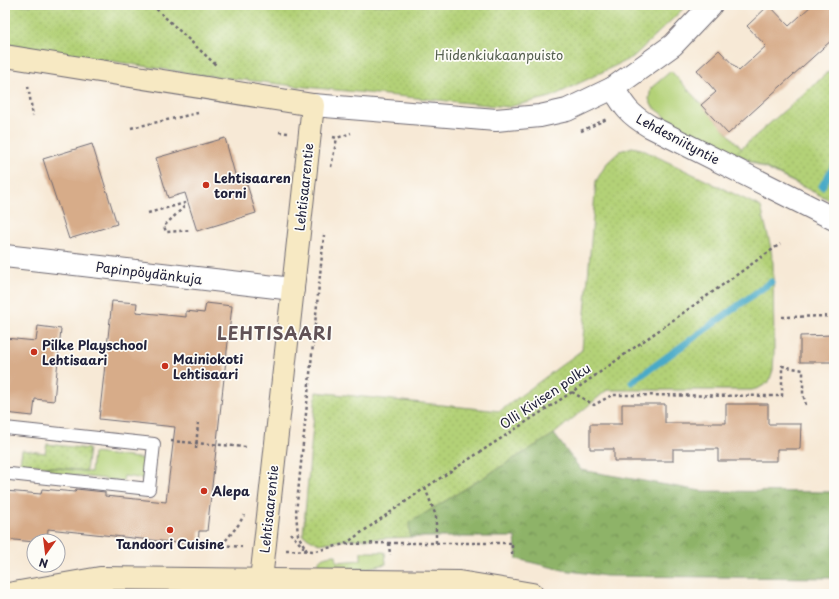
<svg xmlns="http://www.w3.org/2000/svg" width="839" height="599" viewBox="0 0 839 599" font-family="'Playpen Sans',sans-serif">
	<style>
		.grass { fill: #b3d177; stroke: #6a7a59 }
		.forest { fill: url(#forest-crowns); stroke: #586a52 }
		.park { fill: url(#park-dots); stroke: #6a7a59 }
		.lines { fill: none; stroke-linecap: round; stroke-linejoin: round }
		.stream { stroke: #49aac8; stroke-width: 7 }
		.building { fill: #d7ac89 }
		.lane-casing { stroke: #6d6871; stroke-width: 14 }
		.street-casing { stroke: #6d6871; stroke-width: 24 }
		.secondary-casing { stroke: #6d6871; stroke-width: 24 }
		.path { stroke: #6d6871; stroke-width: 2.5; stroke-dasharray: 3 3; stroke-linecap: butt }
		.lane { stroke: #fff; stroke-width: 12 }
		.street { stroke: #fff; stroke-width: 22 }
		.secondary { stroke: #f7e9c3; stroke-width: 22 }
		.path-bridge { stroke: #6d6871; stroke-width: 2.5; stroke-dasharray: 3 3; stroke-linecap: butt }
		.poi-dot { fill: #c8321e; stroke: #fdfcf7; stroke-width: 1.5 }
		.labels { text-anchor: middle; stroke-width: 3.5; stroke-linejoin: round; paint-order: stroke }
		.park-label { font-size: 13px; fill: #555f50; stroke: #fdfcf7 }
		.street-label { font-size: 13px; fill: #22223b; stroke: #fdfcf7 }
		.poi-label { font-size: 13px; font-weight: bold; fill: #22223b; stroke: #fdfcf7; text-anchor: start }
		.district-label { font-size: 17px; font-weight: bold; letter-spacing: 1px; fill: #615256; stroke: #fdfcf7 }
	</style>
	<defs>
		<pattern id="forest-crowns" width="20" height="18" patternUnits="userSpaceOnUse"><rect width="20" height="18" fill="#8eb368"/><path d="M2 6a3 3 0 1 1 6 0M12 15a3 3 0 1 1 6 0" fill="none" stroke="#749157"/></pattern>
		<pattern id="park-dots" width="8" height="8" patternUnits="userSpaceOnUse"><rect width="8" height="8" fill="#b3d177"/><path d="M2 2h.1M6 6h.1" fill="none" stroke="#9ab368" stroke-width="1.8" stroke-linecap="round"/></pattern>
	</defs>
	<rect width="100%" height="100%" fill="#fdfcf7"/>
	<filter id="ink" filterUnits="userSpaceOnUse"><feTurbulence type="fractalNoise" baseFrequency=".025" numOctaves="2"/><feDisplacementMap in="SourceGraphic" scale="8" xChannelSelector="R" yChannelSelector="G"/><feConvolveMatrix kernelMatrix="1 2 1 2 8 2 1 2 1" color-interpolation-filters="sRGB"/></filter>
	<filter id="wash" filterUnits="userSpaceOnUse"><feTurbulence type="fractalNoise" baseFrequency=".012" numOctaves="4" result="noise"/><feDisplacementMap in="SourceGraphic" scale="16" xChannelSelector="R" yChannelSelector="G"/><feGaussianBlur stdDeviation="0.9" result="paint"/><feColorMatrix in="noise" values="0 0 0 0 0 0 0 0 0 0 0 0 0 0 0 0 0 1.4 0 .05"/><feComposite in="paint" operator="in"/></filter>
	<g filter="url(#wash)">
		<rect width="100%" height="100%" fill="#f7e9d6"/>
		<g class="grass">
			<polygon points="834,67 834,202 668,121 664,115 652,106 649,99 651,88 671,71 742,149"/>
			<polygon points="93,453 147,459 145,479 124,476 123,481 45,472 46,467 91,472"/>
			<path d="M361,552h24l1,12 -48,10h-20c-1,-16 2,-18 18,-19l1,7 24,-2z"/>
		</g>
		<polygon class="forest" points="554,434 581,470 701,491 834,492 834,578 606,576 563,570 517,559 515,537 410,537 409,523"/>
		<g class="park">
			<polygon points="5,5 687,5 633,57 551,97 508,107 296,86 193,74 5,44"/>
			<polygon points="834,67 834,202 736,153"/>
			<polygon points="632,147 641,149 761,207 770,244 773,263 774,354 773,370 769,382 759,388 752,390 607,390 554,434 409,523 410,537 345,540 319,544 303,535 316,392 500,411 582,350 596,181 607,163 620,151"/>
			<polygon points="47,444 89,449 86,471 20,463 22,450 45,453"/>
		</g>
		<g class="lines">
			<g class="stream">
				<polyline points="822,186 834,166"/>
				<polyline points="632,382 771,282"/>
			</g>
		</g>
		<g id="blocks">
			<g class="building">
				<polygon points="769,5 789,26 812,5 834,5 834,38 728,134 701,105 716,92 697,70 719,50 739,71 766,46 747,26"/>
				<polygon points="225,138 236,178 244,175 256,213 197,231 185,193 168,198 156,158"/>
				<polygon points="92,144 117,224 69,239 43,159"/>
				<polygon points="112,301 137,303 136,312 186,317 186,311 204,313 206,303 232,306 207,531 199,531 198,545 48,529 47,541 34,541 34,542 5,539 5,491 41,494 42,489 75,492 76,489 105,492 105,496 166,502 175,427 99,419"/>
				<polygon points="38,326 61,329 54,401 35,399 33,416 5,413 5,338 36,341"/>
				<polygon points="834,335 834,362 800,362 800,336"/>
				<polygon points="622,404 665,404 665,423 726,423 726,404 768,404 768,424 801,424 800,449 777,449 777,461 718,461 718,449 673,449 673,461 614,461 614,449 590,449 590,424 622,424"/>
			</g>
		</g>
	</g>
	<g filter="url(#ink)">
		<use href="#blocks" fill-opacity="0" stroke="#6d6871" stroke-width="1"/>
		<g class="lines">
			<defs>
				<polyline id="lane" points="5,428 154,444 149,489 10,474"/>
				<g id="street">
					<path d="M613,88c12,20 16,26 36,38l185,93"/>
					<polyline points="313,105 496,120 540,116 567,110 613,88 673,45 711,5"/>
					<polyline points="5,256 293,289"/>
				</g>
				<g id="secondary">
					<polyline points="5,56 313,105 261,580"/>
					<polyline points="8,594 100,578 459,582 532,594"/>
				</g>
			</defs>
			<use href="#lane" class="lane-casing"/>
			<use href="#street" class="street-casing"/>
			<use href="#secondary" class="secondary-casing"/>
			<g class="path">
				<polyline points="152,5 217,66"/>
				<polyline points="28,86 33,116"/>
				<polyline points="131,128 198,113"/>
				<polyline points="581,131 607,119"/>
				<polyline points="279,132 288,133"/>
				<polyline points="333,137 337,138 351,133"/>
				<polyline points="331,167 337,138"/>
				<polyline points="148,213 185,203 185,206 164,226 166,232 191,230"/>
				<polyline points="782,317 834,316"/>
				<polyline points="572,392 594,405 612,395 782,396 782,366 803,370 803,394 806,405"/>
				<polyline points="171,441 246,447"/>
				<polyline points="425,488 436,516 436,543"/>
				<polyline points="290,533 304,548"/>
				<polyline points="389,543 390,555"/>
				<polyline points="346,544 389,543 512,543 512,555"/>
				<polyline points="222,545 242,547"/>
				<polyline points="222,545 239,524 244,515"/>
				<polyline points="286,550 315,551 345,544 425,488 572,392 780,244"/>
				<polyline points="307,551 298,535 296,513 324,235"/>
			</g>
			<use href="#lane" class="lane"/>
			<use href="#street" class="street"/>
			<use href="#secondary" class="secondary"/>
			<polyline class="path-bridge" points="196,449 198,423"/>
		</g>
	</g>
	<g class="poi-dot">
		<circle cx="206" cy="185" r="4"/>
		<circle cx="34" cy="352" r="4"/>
		<circle cx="165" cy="366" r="4"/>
		<circle cx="204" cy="491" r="4"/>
		<circle cx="170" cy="530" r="4"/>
	</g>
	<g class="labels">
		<g class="park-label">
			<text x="499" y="60">Hiidenkiukaanpuisto</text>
		</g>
		<g class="street-label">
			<text transform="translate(678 139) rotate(28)" y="5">Lehdesniityntie</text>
			<text transform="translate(304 187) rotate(-84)" y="5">Lehtisaarentie</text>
			<text transform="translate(149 273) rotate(7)" y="5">Papinpöydänkuja</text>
			<text transform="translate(545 396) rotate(-34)" y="5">Olli Kivisen polku</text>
			<text transform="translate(269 509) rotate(-84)" y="5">Lehtisaarentie</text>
		</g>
		<g class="poi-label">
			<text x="214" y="183">Lehtisaaren<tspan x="214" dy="15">torni</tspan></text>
			<text x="42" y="350">Pilke Playschool<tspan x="42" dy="15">Lehtisaari</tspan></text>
			<text x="173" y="364">Mainiokoti<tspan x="173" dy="15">Lehtisaari</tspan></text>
			<text x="212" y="496">Alepa</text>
			<text x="170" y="549" text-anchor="middle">Tandoori Cuisine</text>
		</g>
		<g class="district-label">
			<text x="275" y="340">LEHTISAARI</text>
		</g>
	</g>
	<rect width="839" height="599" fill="none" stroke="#fdfcf7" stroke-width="20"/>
	<g transform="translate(46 553) rotate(194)"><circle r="19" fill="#fdfcf7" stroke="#a5a5ac"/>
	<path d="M0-3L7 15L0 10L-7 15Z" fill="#c8321e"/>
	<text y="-6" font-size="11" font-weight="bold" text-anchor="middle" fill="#22223b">N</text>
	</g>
</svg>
